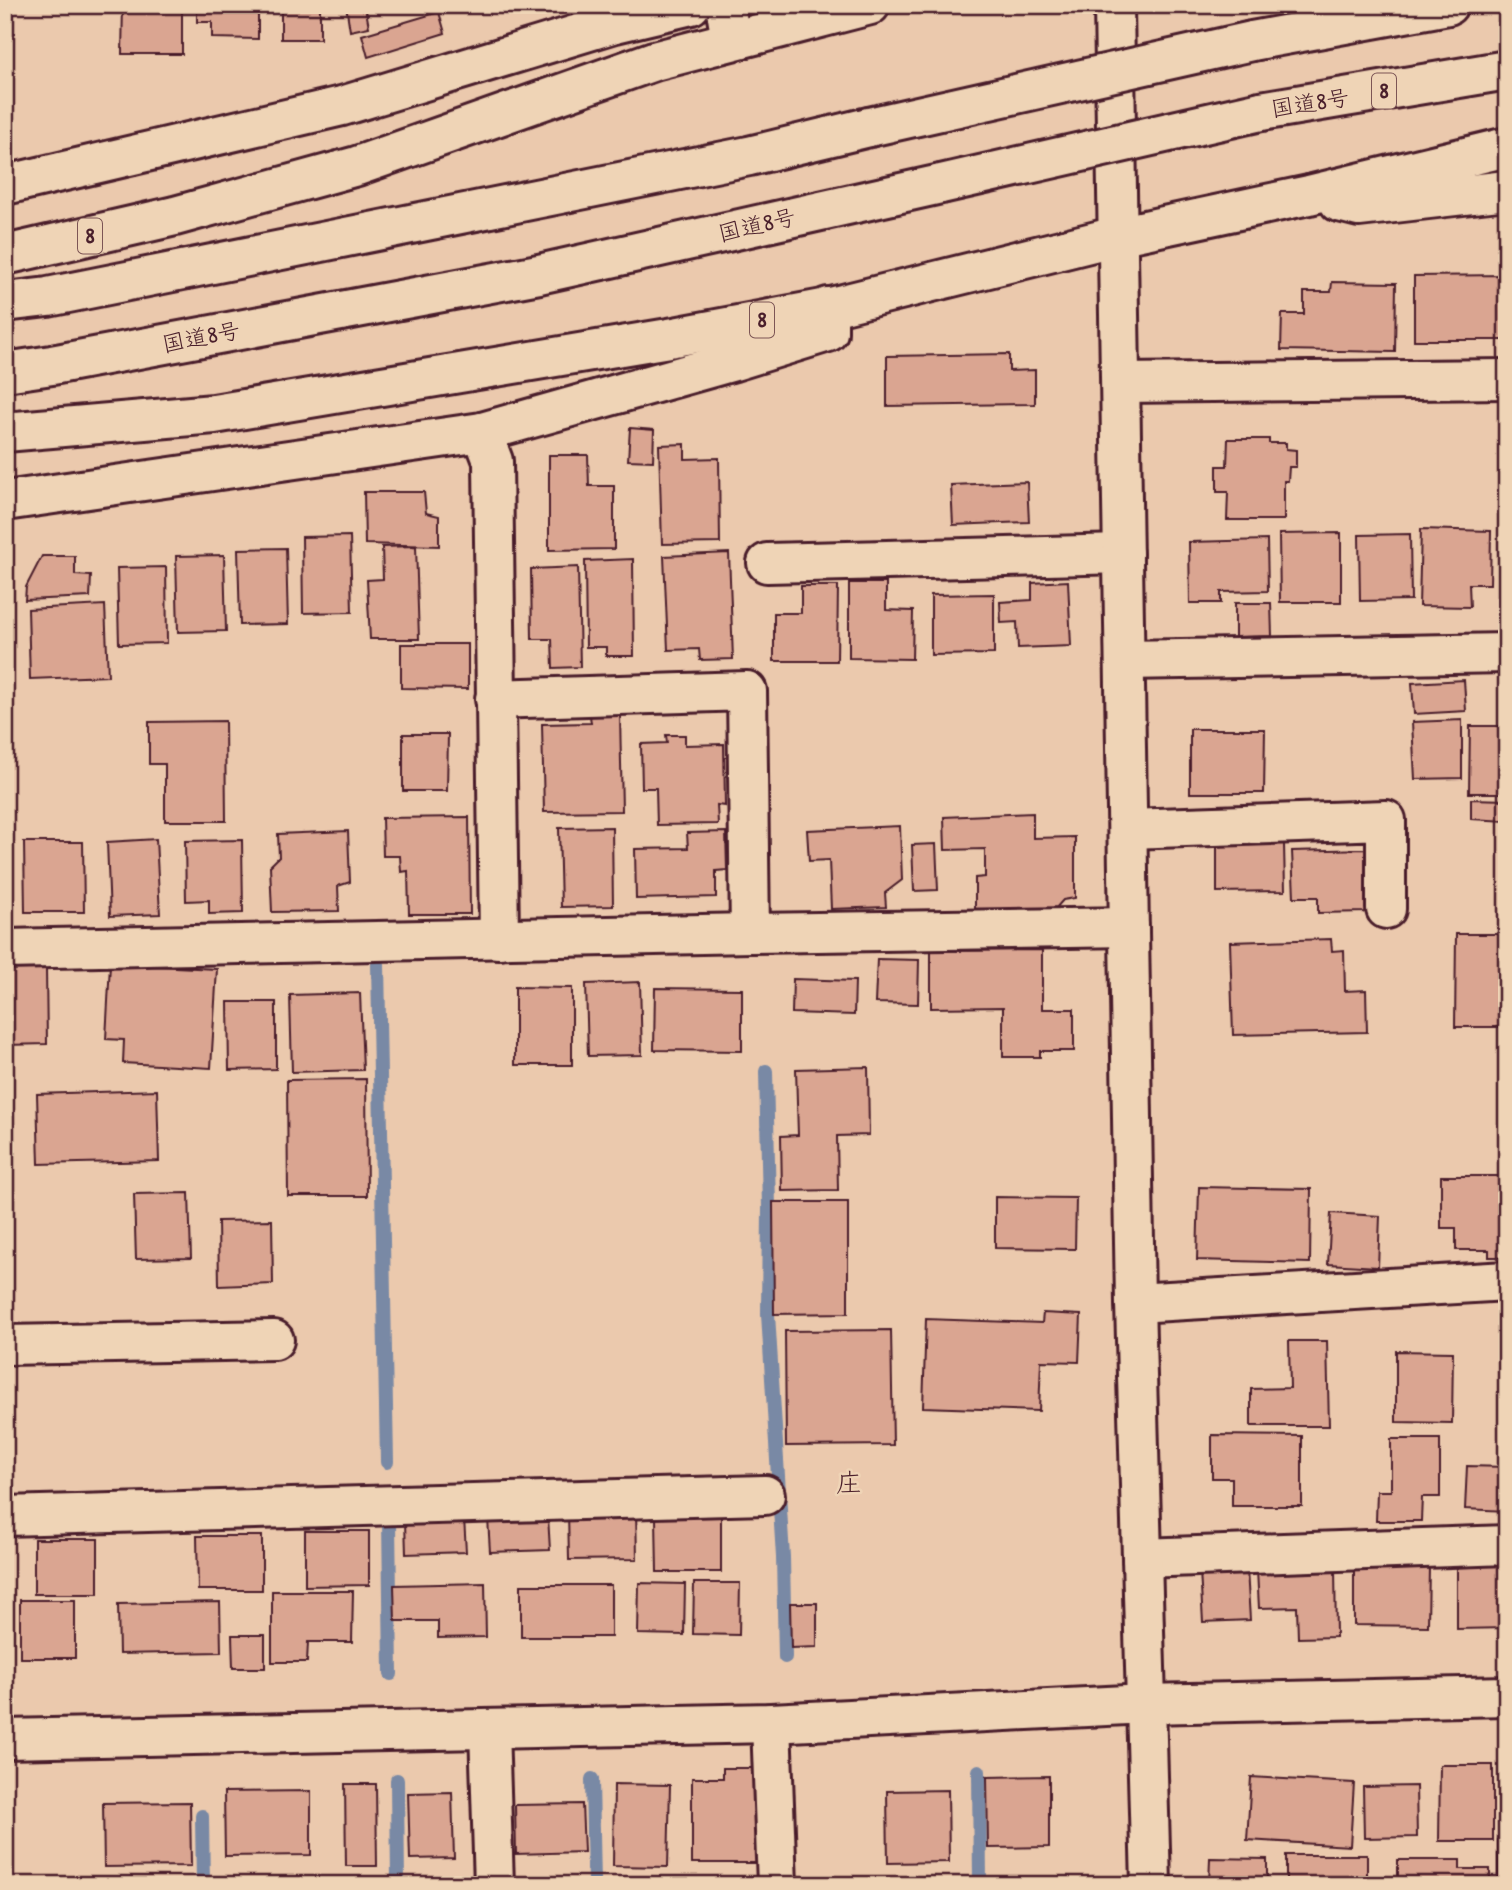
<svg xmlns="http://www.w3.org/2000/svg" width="1512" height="1890" viewBox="0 0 1512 1890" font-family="'Patrick Hand','Klee One',sans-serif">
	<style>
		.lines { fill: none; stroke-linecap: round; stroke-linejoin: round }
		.stream { stroke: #7989a5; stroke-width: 14 }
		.building { fill: #daa591; stroke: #4a1f2b; stroke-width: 2 }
		.minor-casing { stroke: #4a1f2b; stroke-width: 44 }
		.tertiary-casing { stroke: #4a1f2b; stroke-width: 44 }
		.trunk-casing { stroke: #4a1f2b; stroke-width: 44 }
		.minor { stroke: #efd4b6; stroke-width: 38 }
		.tertiary { stroke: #efd4b6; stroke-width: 38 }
		.trunk { stroke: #efd4b6; stroke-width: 38 }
		.trunk-bridge-casing { stroke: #4a1f2b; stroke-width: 44; stroke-linecap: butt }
		.trunk-bridge { stroke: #efd4b6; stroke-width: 38 }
		.labels { text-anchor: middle; stroke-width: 5; stroke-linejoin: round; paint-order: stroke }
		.shield { fill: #efd4b6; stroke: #7c5555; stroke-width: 2 }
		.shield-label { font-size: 21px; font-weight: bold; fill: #4a1f2b }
		.street-label { font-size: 23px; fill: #4a1f2b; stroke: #efd4b6 }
		.quarter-label { font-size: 26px; fill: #4a1f2b; stroke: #efd4b6 }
	</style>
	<rect width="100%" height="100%" fill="#ebc9ad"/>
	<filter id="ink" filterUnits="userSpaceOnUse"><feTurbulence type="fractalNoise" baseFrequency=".0143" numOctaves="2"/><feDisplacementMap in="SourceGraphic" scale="14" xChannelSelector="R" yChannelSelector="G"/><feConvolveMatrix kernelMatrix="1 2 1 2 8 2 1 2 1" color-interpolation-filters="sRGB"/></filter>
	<g filter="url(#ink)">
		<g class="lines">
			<g class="stream">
				<polyline points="378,964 387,1462"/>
				<polyline points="766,1071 769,1208 768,1314 783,1557 785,1657"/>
				<polyline points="389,1521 391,1674"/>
				<polyline points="979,1771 980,1885"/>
				<polyline points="592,1779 594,1885"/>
				<polyline points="397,1780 398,1885"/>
				<polyline points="202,1816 203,1885"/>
			</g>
		</g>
		<g class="building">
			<polygon points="123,5 182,5 182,54 122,54"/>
			<polygon points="197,5 258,5 258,39 212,38 212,22 197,22"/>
			<rect x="281" y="5" width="39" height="34"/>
			<polygon points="346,5 365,5 369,27 350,31"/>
			<polygon points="439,12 445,33 368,57 362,35"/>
			<polygon points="1507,275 1507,340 1414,340 1414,276"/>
			<polygon points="1332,282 1396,283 1395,352 1281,350 1282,314 1304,314 1304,292 1331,292"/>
			<polygon points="1009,354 1009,371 1035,370 1035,404 887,406 887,356"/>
			<polygon points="630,428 654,430 653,461 628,460"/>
			<polygon points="1228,439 1269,439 1269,443 1286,443 1286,449 1296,450 1296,467 1289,467 1288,481 1284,481 1284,520 1227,520 1228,492 1217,492 1217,466 1227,466"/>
			<polygon points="685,444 685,459 719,458 720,543 662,544 659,445"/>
			<polygon points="549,455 588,455 589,486 614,486 614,549 549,550"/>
			<polygon points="1027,482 1029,522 953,525 951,485"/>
			<polygon points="364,492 424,492 426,513 439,516 439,546 365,544"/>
			<polygon points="1421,529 1491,531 1490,584 1469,584 1470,607 1419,606"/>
			<polygon points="1341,533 1341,602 1280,602 1279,534"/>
			<polygon points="1410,534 1411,600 1360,601 1359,535"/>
			<polygon points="350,536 352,612 303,613 302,537"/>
			<polygon points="1267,540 1268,591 1221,592 1221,603 1190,603 1189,542"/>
			<polygon points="416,546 419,639 370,639 367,580 383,579 382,547"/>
			<polygon points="286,548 288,624 240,625 238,549"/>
			<polygon points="729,553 733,659 700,660 699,649 668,650 664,556"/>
			<polygon points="224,555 226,631 178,632 176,556"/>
			<polygon points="42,556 75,556 75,575 91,576 90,597 25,600 26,587"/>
			<polygon points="633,559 634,656 606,656 606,647 586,647 585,561"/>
			<polygon points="166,567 167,643 119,644 117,568"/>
			<polygon points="578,567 580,667 553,668 552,639 532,639 531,569"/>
			<polygon points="1068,581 1071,646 1018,648 1017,622 1001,623 1000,602 1032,600 1032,583"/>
			<polygon points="849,583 886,583 886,610 913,611 912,659 849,658"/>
			<polygon points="801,586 838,586 837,661 774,661 774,613 801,613"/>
			<polygon points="994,594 994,654 931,655 931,595"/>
			<polygon points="1235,603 1271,603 1272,636 1235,637"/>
			<polygon points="105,605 108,676 30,679 28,609"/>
			<polygon points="401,644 468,644 468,689 401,688"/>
			<polygon points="1464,680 1466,711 1414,714 1412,683"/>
			<polygon points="620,715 622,811 544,812 542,724 591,723 590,716"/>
			<polygon points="1462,720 1462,778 1415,779 1412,722"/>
			<polygon points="225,721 226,821 165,821 165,764 149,764 149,722"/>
			<polygon points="1470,726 1507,726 1507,793 1469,793"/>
			<polygon points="1190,729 1265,729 1264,793 1190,793"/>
			<polygon points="403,734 448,734 447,791 403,791"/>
			<polygon points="666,735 685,735 685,745 724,744 725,806 717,805 718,824 657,825 656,788 642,788 641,744 667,743"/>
			<polygon points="1471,799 1507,800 1507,821 1471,819"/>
			<polygon points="1033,813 1033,838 1075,837 1075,898 1063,900 1055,909 975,912 975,878 985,877 985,849 945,850 944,817"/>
			<polygon points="469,817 470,914 409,914 408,871 401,872 400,856 383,856 382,818"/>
			<polygon points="900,826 902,880 885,893 886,907 831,909 829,860 809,861 807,830"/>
			<polygon points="612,827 613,906 561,907 559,828"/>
			<polygon points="348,831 350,882 338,886 339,911 272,912 270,866 279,857 278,834"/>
			<polygon points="726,832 727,870 716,871 716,897 636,899 635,849 688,848 687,833"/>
			<polygon points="156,839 160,914 110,916 107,842"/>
			<polygon points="242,840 243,913 209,914 209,900 186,901 185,841"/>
			<polygon points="24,842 83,842 84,912 25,912"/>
			<polygon points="936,844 938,890 914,891 912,845"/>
			<polygon points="1217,844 1284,844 1285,891 1217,892"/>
			<polygon points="1366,849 1367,912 1318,913 1318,897 1294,897 1292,851"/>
			<polygon points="1456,934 1507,934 1507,989 1504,989 1504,1027 1455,1027"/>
			<polygon points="1331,939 1332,951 1344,950 1345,991 1366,990 1367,1032 1233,1035 1230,942"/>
			<polygon points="1042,950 1042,1009 1074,1009 1074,1051 1040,1051 1040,1057 1003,1057 1003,1007 931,1008 931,951"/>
			<polygon points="877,959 919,960 918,1004 875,1003"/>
			<polygon points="110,964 217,969 211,1068 123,1063 124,1040 106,1039"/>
			<polygon points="5,969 46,969 47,1044 5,1045"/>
			<polygon points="793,979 855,981 854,1015 792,1013"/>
			<polygon points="640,982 642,1055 588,1056 586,984"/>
			<polygon points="515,987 572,988 572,1065 515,1065"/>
			<polygon points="655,988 742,989 742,1051 654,1050"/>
			<polygon points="360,993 363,1070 292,1072 290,995"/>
			<polygon points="228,1002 276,1002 276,1069 229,1070"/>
			<polygon points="868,1067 869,1135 837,1136 838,1190 782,1191 781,1136 798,1135 796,1069"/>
			<polygon points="366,1079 367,1196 288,1196 287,1080"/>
			<polygon points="157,1090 159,1161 39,1164 37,1094"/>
			<polygon points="1441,1176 1507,1176 1507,1257 1489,1257 1489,1250 1456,1250 1456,1228 1441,1228"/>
			<polygon points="1199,1187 1311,1189 1310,1263 1197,1260"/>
			<polygon points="189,1193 191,1258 136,1259 134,1194"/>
			<polygon points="995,1197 1076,1198 1075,1249 995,1248"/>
			<polygon points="773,1202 848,1202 848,1313 774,1314"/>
			<polygon points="1331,1213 1380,1216 1378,1267 1328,1264"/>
			<polygon points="272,1220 273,1284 219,1286 218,1221"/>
			<polygon points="1043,1313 1081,1315 1079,1362 1041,1361 1039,1411 923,1407 926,1319 1042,1323"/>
			<polygon points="891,1330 893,1445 786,1446 785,1331"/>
			<polygon points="1289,1341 1327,1341 1329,1426 1251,1426 1251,1389 1290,1388"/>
			<polygon points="1396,1351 1453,1352 1452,1423 1396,1422"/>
			<polygon points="1212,1435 1302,1436 1302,1506 1232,1506 1232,1478 1212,1478"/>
			<polygon points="1391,1439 1440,1439 1440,1497 1422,1497 1421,1521 1376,1521 1377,1491 1391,1491"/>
			<polygon points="1467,1466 1507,1467 1507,1511 1465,1509"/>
			<polygon points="568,1509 636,1509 637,1559 569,1560"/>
			<polygon points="548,1516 550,1550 490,1552 488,1518"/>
			<polygon points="656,1517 721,1517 721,1572 657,1572"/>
			<polygon points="464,1518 466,1552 406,1554 405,1521"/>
			<polygon points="305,1531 369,1531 369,1585 305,1586"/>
			<polygon points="197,1536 262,1536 262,1590 198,1590"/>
			<rect x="34" y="1539" width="64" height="55"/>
			<polygon points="1457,1561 1507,1561 1507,1628 1457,1629"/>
			<polygon points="1354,1565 1429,1566 1428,1626 1354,1625"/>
			<polygon points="1335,1568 1336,1637 1298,1638 1297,1607 1259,1608 1257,1570"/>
			<polygon points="1247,1569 1250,1620 1203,1622 1200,1571"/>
			<polygon points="485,1583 486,1637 438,1638 438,1621 395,1621 394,1585"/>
			<polygon points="639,1583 685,1584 684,1635 638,1634"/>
			<polygon points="694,1583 740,1583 739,1635 693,1634"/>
			<rect x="521" y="1585" width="90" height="52"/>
			<polygon points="272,1591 353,1591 352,1642 308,1642 307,1662 272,1662"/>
			<rect x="20" y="1600" width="55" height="58"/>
			<polygon points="220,1602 221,1652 119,1654 118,1604"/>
			<polygon points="790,1603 817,1603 817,1647 791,1648"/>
			<polygon points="232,1635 265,1635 265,1668 233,1668"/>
			<polygon points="1440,1765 1493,1765 1493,1841 1439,1841"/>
			<polygon points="723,1768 756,1768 756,1863 692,1863 692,1778 723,1778"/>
			<polygon points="1049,1776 1049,1847 988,1848 987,1777"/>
			<polygon points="1251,1777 1354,1783 1350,1846 1247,1840"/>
			<polygon points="345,1784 376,1784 377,1866 346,1866"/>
			<polygon points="614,1784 670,1785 668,1867 613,1866"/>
			<polygon points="1416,1786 1417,1837 1364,1838 1363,1787"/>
			<polygon points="948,1790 949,1862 888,1863 887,1791"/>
			<polygon points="311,1791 311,1855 225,1856 224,1792"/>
			<polygon points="452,1792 454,1858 410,1859 408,1793"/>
			<polygon points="190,1802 191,1866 104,1867 103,1803"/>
			<polygon points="582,1804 584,1852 516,1854 515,1805"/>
			<rect x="1498" y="1840" width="9" height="45"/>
			<rect x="1286" y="1855" width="81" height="30"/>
			<polygon points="1210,1858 1267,1859 1267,1885 1209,1885"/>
			<polygon points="1398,1860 1460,1860 1460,1869 1490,1869 1490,1885 1398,1885"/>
			<polygon points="755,1879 755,1885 729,1885 729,1880"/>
		</g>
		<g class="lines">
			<defs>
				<g id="minor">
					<polyline points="725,5 731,40"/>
					<polyline points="5,185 342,106 615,23 691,5"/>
					<polyline points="1121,383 1507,379"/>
					<polyline points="482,432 493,461 499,939"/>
					<polyline points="5,501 482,432 734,361 828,332 828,307"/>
					<polyline points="767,563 1123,554"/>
					<polyline points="1125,660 1507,653"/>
					<polyline points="495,699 747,691 750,933"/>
					<polyline points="1128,829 1386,820 1386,909"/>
					<polyline points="5,949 750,933 1129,927"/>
					<polyline points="1135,1303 1507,1281"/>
					<polyline points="5,1345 274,1340"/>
					<polyline points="5,1516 765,1495"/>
					<polyline points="1142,1558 1507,1545"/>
					<polyline points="771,1723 777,1885"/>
					<polyline points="489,1729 494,1885"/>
				</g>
				<g id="tertiary">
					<polyline points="1114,5 1135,1303 1151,1885"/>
					<polyline points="5,1739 771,1723 1146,1704 1507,1696"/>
				</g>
				<g id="trunk">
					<polyline points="1252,41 1448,5"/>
					<polyline points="1261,111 1507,70"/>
					<polyline points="1339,202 1359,207 1507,190"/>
					<polyline points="5,255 175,216 357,166 654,61 870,5"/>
					<polyline points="5,302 48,297 749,156 869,127"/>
					<polyline points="5,372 52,365 539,274 941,184"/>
					<polyline points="5,432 214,414 669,338 823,309 1117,236 1309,195 1507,147"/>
				</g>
			</defs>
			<use href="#minor" class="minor-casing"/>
			<use href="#tertiary" class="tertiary-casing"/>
			<use href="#trunk" class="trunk-casing"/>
			<use href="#minor" class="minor"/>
			<use href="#tertiary" class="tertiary"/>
			<use href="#trunk" class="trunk"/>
			<defs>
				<g id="trunk-bridge">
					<polyline points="869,127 1252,41"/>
					<polyline points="941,184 1261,111"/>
				</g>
			</defs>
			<use href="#trunk-bridge" class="trunk-bridge-casing"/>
			<use href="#trunk-bridge" class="trunk-bridge"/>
		</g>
	</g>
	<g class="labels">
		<g class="shield">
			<rect x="1372" y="73.5" width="24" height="35" rx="5"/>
			<rect x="78" y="218.5" width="24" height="35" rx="5"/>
			<rect x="750" y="302.5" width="24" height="35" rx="5"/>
		</g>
		<g class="shield-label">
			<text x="1384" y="98">8</text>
			<text x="90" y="243">8</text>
			<text x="762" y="327">8</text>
		</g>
		<g class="street-label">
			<text transform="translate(1310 103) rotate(-9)" y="8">国道8号</text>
			<text transform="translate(757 225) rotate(-13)" y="8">国道8号</text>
			<text transform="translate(201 337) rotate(-11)" y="8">国道8号</text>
		</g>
		<g class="quarter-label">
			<text x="849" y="1492">庄</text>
		</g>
	</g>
	<rect width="1512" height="1890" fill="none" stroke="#efd4b6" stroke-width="28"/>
	<rect x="14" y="14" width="1484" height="1862" fill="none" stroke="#4a1f2b" stroke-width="2.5" filter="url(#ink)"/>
</svg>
